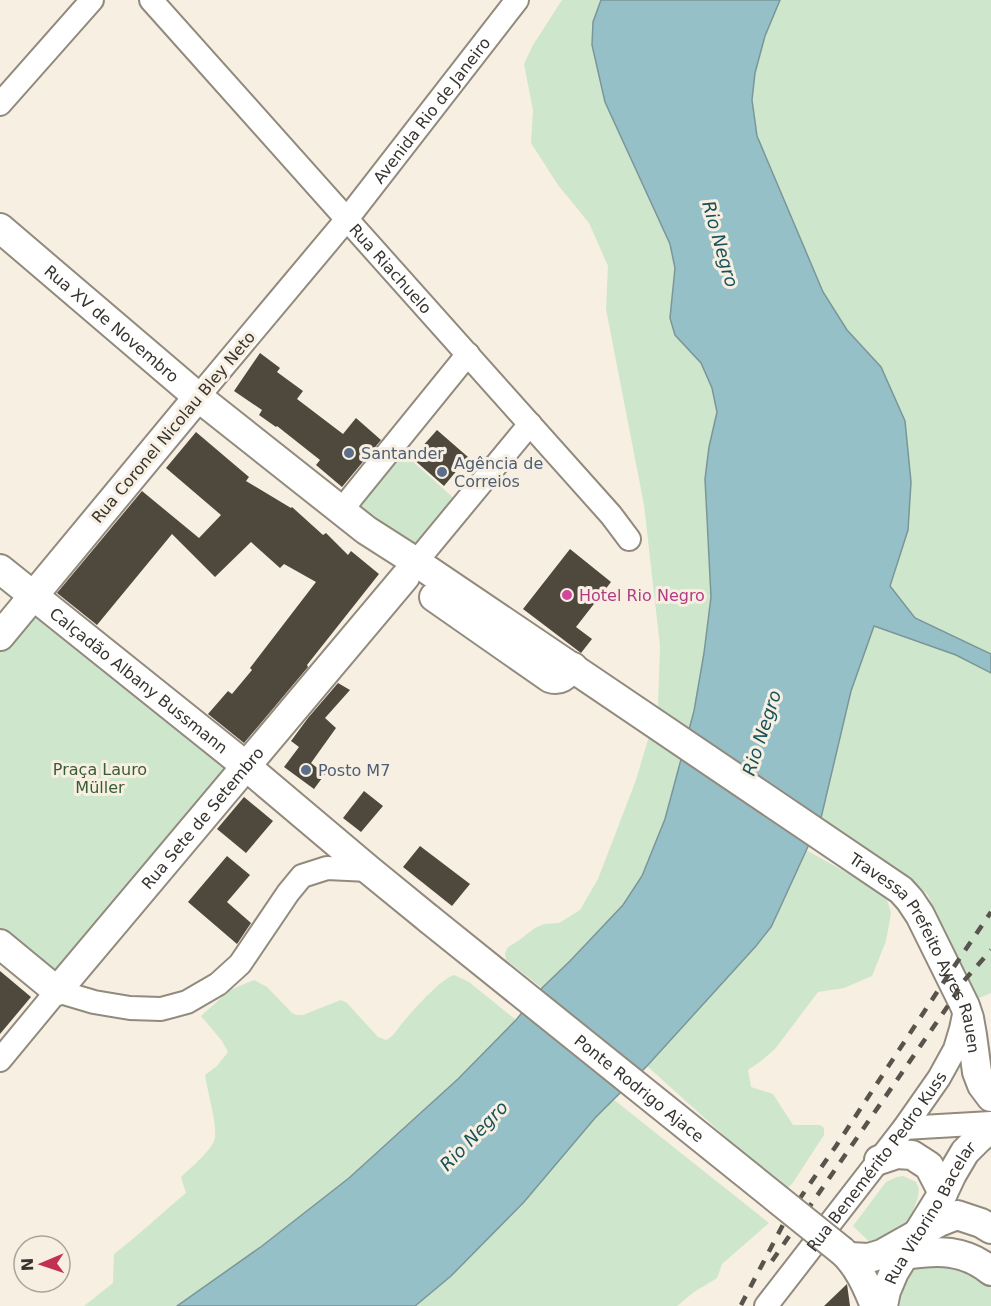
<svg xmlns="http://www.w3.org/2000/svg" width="991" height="1306" viewBox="0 0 991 1306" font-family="'DejaVu Sans',sans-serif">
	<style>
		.green { fill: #cee6cc }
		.water { fill: #96c0c7; stroke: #7a9699; stroke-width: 1.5 }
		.building { fill: #4f493d }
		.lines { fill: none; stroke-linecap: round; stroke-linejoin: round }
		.minor-casing { stroke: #918a7d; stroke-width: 26 }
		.major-casing { stroke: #918a7d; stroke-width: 32 }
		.minor { stroke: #fff; stroke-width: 22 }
		.major { stroke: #fff; stroke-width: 28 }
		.rail { stroke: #58544d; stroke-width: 4.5; stroke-dasharray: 10 10; stroke-linecap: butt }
		.major-bridge-casing { stroke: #918a7d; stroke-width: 32; stroke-linecap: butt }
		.major-bridge { stroke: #fff; stroke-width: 28 }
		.service-dot { fill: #5c6f8a; stroke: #f7efe1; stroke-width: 2 }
		.hotel-dot { fill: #d1479c; stroke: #f7efe1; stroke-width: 2 }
		.labels { text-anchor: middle; stroke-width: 6; stroke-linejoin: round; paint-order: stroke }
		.street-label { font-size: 16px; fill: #37342f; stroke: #f7efe1 }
		.service-label { font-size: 16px; fill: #4e5e75; stroke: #f7efe1; text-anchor: start }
		.hotel-label { font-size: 16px; fill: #b23c85; stroke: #f7efe1; text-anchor: start }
		.park-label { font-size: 16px; fill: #385d35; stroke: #f7efe1 }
		.water-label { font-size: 18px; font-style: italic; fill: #17525b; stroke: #f7efe1 }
	</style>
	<rect width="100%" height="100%" fill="#f7efe1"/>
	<g class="green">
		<polygon points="562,0 601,0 593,22 605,102 670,244 675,268 672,293 675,335 701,363 712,388 717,412 709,447 706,514 711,597 704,653 694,711 665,819 642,876 623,905 570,961 542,988 506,960 505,953 508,947 518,941 535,928 544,924 559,923 580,910 598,879 636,780 658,706 660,646 644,505 606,309 608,266 589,223 558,185 531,143 533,110 524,64 533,45"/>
		<polygon points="780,0 991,0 991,654 915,618 890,586 908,529 881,367 846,330 823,292 757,136 752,100 755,73 765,36"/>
		<polygon points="402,452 458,502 413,552 357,507"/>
		<polygon points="33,599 243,766 57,986 0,940 0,640"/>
		<polygon points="874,625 956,655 991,673 991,993 972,1001 928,895 920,887 846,844 821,818 851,691"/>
		<polygon points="806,850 885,894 891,913 886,941 872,976 844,988 818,992 775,1049 761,1061 748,1070 751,1087 773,1094 793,1125 820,1125 824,1128 824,1135 792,1184 787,1188 780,1186 647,1066 756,946 771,927"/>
		<path d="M454,975l15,7 47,38 -58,59 -109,99 -87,68 -85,60h-93l29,-23 1,-29c25,-19 48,-41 72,-61l-5,-16c9,-9 33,-28 34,-40 2,-13 -8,-48 -10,-62l12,-9 11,-14 -6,-11 -21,-25 29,-26 24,-10 13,7 25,26 5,2h6l38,-15 6,3 31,34 8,3c9,-4 12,-13 19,-20 9,-11 37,-42 49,-45z"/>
		<polygon points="613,1099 769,1223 722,1264 717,1278 694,1292 677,1306 415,1306 451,1276"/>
		<polygon points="903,1176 916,1182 919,1189 918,1197 911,1217 902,1232 876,1248 853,1226 886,1182 897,1177"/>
		<path d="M919,1262l58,9 10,8 4,6v21h-91c2,-18 8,-30 19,-44z"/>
	</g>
	<polygon class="water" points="601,0 780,0 765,36 755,73 752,100 757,136 823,292 847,330 881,367 905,421 911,482 908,530 890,586 915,618 991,654 991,673 956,655 874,626 851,691 821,818 779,910 771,927 756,946 647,1066 595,1118 524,1202 451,1276 415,1306 177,1306 262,1246 349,1178 458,1079 516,1020 542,988 570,961 623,905 642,876 665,819 694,711 704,653 711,597 705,479 709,447 717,412 712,388 701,363 675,335 670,318 675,268 670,244 605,102 592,45 593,22"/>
	<g class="building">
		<polygon points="260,353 280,368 277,372 303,391 297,399 343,434 356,418 381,440 342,487 316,465 320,460 277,426 276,427 259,415 262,410 234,391"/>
		<polygon points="437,430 468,457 444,486 412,458"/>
		<polygon points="196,432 249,477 246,481 291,508 292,507 323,535 326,533 348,555 351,551 379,574 307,665 308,667 244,743 208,714 228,691 232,694 252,670 250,668 316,582 284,564 280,568 251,542 215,577 172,534 97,625 57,593 142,491 199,538 221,515 166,468"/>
		<polygon points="570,549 611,582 576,627 592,639 581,653 523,609"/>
		<polygon points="338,683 350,690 325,718 336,728 311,763 325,774 314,789 284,767 299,747 291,741 308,718"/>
		<polygon points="364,791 383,806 361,832 343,818"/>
		<polygon points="244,797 273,821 246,853 217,829"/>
		<polygon points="420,846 470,884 452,906 403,867"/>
		<polygon points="227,856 250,875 227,902 251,923 237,944 188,902"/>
		<polygon points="0,971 31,997 0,1034"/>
		<polygon points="847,1284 850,1306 824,1306"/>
	</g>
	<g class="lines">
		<defs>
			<g id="minor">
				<path id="s1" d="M151,0l460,515 18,24"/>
				<polyline points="0,104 92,0"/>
				<path id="s2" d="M198,397l149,-178 170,-219"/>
				<polyline points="342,511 352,497 468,354"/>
				<polyline points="416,562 530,424"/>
				<polyline points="0,1060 57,991 94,1002 130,1008 161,1009 187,1002 218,984 240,964 288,893 302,876 327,868 369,870"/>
				<polyline points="904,1128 991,1123"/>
				<path id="s3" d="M766,1306l138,-178 35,-50 16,-29 6,-20 4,-19"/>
			</g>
			<g id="major">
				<path id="s4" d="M0,228l198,169 168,133 50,32 485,328 9,10 10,15 45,91 4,12 3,17 5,37 5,13 9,12"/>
				<path id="s5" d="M0,569l241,193 128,108 60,49"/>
				<path d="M434,597l116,81c11,4 16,-4 23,-11"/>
				<polyline points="0,636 198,397"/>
				<path id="s6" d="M0,944l57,47 348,-414"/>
				<polyline points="879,1160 897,1154 912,1155 929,1166 943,1193"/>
				<path d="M842,1251c16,14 25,35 33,55"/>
				<path d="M905,1255c33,-5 59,-6 86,16"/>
				<polyline points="849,1257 869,1258 882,1254 939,1222 957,1215 981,1223 991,1229"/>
				<path id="s7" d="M883,1306l3,-15 8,-19 49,-79 9,-19 13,-22 13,-13 13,-11"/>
			</g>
		</defs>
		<use href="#minor" class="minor-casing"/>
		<use href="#major" class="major-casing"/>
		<use href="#minor" class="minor"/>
		<use href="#major" class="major"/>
		<g class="rail">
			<polyline points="772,1261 950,1003 963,982 991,950"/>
			<polyline points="741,1305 787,1217 836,1146 943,983 991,912"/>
		</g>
		<defs>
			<g id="major-bridge">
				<path id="s8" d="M429,919l413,332"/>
			</g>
		</defs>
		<use href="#major-bridge" class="major-bridge-casing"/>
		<use href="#major-bridge" class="major-bridge"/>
	</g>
	<g class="service-dot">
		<circle cx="349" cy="453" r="6"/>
		<circle cx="442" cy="472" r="6"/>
		<circle cx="306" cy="770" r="6"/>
	</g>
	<circle class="hotel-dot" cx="567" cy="595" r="6"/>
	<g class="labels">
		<g class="street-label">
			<text dy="6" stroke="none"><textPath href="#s2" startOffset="370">Avenida Rio de Janeiro</textPath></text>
			<text dy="6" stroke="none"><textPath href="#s1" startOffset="360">Rua Riachuelo</textPath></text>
			<text dy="6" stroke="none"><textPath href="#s4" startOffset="147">Rua XV de Novembro</textPath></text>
			<text transform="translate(173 427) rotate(-50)" y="6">Rua Coronel Nicolau Bley Neto</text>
			<text dy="6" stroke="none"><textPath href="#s5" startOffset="178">Calçadão Albany Bussmann</textPath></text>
			<text dy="6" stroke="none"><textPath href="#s6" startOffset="300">Rua Sete de Setembro</textPath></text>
			<text dy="6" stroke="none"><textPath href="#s4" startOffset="1180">Travessa Prefeito Ayres Rauen</textPath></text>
			<text dy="6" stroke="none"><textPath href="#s8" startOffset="270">Ponte Rodrigo Ajace</textPath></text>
			<text dy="6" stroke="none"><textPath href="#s3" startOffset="182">Rua Benemérito Pedro Kuss</textPath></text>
			<text dy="6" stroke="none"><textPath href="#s7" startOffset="105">Rua Vitorino Bacelar</textPath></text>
		</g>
		<g class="service-label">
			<text x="361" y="459">Santander</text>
			<text x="454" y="469">Agência de<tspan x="454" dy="18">Correios</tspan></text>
			<text x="318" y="776">Posto M7</text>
		</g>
		<g class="hotel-label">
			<text x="579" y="601">Hotel Rio Negro</text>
		</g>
		<g class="park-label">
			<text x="100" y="775">Praça Lauro<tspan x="100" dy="18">Müller</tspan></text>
		</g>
		<g class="water-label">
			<text transform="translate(720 244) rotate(74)" y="6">Rio Negro</text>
			<text transform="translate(762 733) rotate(-72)" y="6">Rio Negro</text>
			<text transform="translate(474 1136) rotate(-46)" y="6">Rio Negro</text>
		</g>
	</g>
	<g transform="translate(42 1264) rotate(268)"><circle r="28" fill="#f7efe1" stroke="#aaa49a" stroke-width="1.5"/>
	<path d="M0-4.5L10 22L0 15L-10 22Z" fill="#c13151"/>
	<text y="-9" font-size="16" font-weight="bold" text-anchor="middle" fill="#37342f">N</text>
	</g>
</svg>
